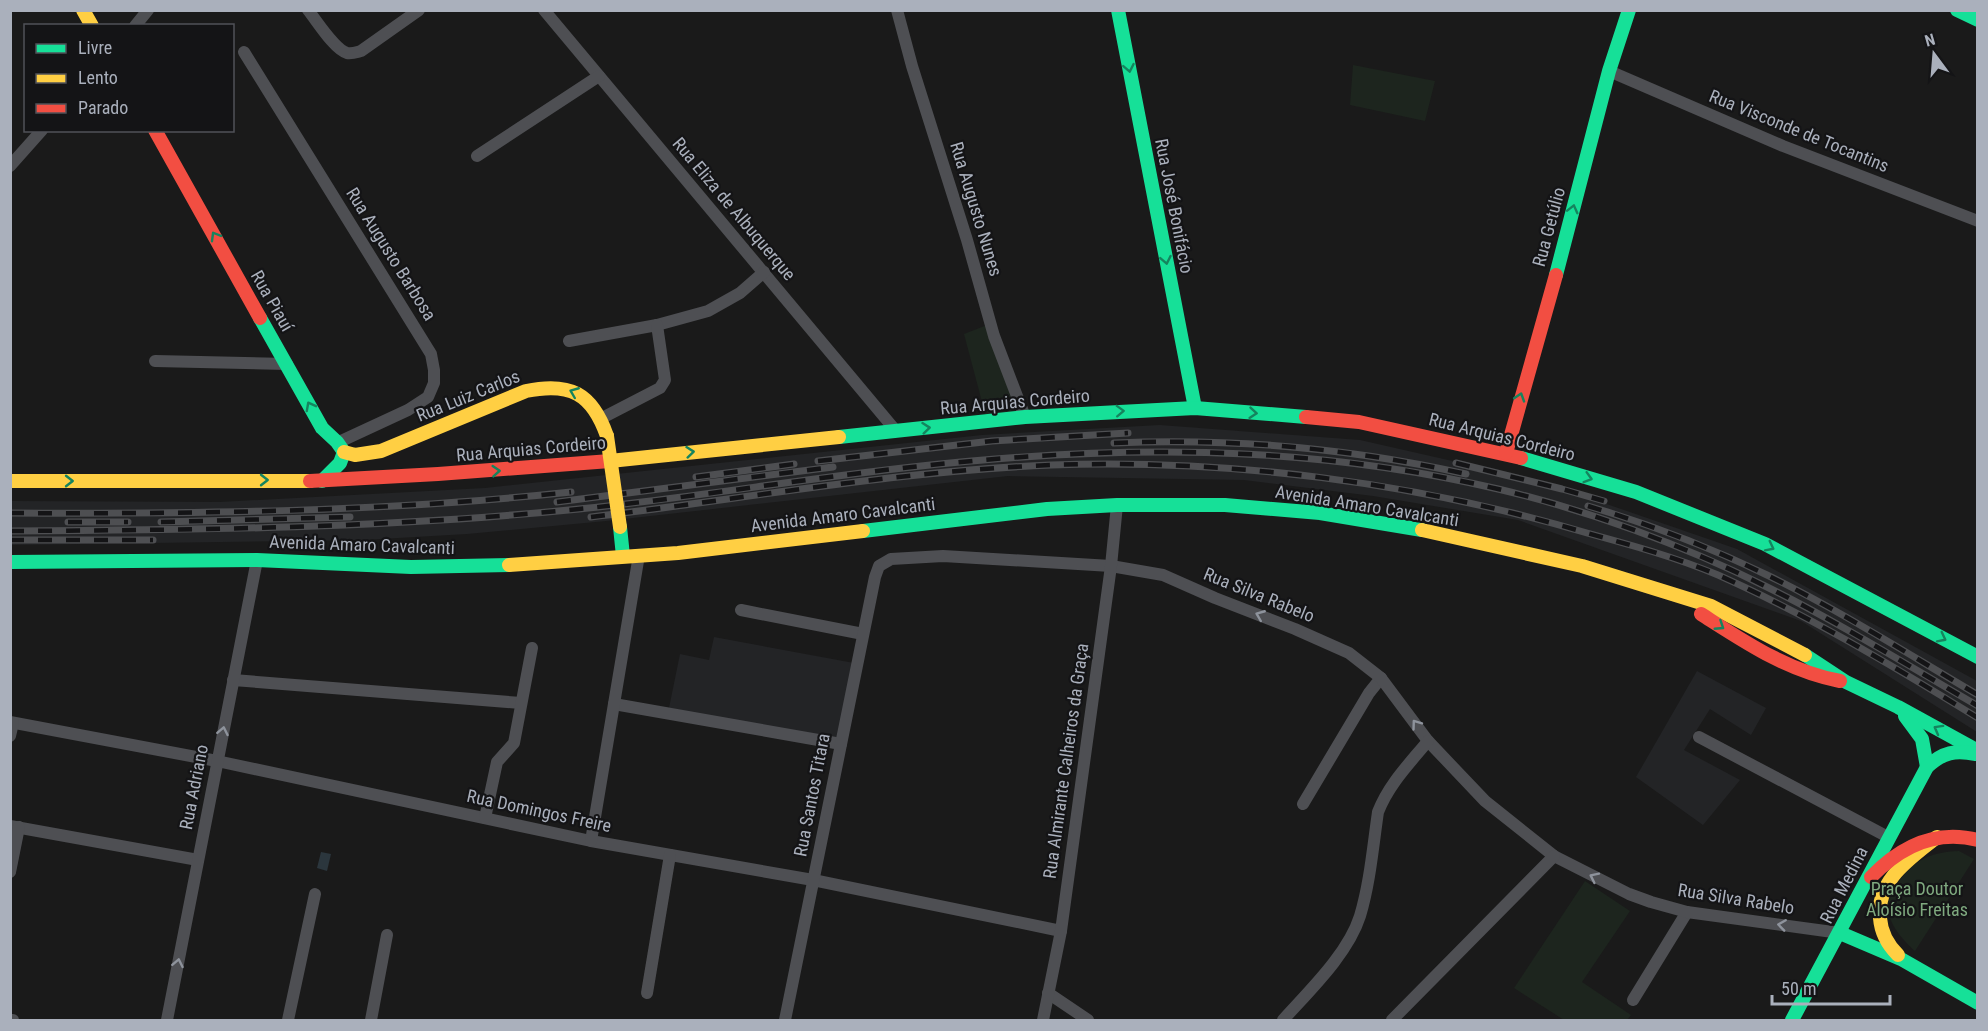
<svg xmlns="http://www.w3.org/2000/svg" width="1988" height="1031" viewBox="0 0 1988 1031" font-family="'Roboto Condensed',sans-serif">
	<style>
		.built { fill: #232426 }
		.green { fill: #1d251e }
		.water { fill: #2b363d }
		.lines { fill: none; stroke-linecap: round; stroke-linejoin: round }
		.street { stroke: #4e4f53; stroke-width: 12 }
		.fast { stroke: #16e098; stroke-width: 14 }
		.slow { stroke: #ffcf43; stroke-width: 14 }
		.jam { stroke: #f24e42; stroke-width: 14 }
		.rail-casing { stroke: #4e4f52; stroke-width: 7 }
		.rail { stroke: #141416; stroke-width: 4.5; stroke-dasharray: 14; stroke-linecap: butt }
		.slow-bridge { stroke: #ffcf43; stroke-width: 14 }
		.oneway { stroke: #15845e }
		.oneway2 { stroke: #8e939c }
		.labels { text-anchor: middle; stroke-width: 4.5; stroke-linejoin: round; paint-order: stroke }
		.street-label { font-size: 18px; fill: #aab0bc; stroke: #141416 }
		.park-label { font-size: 18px; fill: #7fa97f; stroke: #141416 }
	</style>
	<rect width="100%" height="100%" fill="#1a1a1a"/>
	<g class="built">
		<polygon points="1160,425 1360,440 1540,481 1737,549 1977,681 1977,732 1801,621 1518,520 1373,496 1244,480 1008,476 606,521 467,534 363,540 11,545 11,501 220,502 485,488 982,435"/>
		<polygon points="714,637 854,663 837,740 669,708 680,654 709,660"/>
		<polygon points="1697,671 1766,708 1751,735 1710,709 1684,750 1740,780 1703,825 1636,777"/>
	</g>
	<g class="green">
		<polygon points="1353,65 1435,81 1425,121 1350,105"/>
		<polygon points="987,325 1017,413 986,417 964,334"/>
		<path d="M1959,851l15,8 -59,92c-12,-11 -26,-26 -27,-43 0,-7 4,-17 8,-22 16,-25 33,-34 63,-35z"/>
		<polygon points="1585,881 1630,911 1582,982 1631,1015 1627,1020 1564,1020 1514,988"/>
	</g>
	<polygon class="water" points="321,852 331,854 327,871 317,868"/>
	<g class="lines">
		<g class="street">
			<path d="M308,10c9,11 26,39 39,43 5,1 10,-1 14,-2l58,-41"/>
			<polyline points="544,10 896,431"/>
			<polyline points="897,10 912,66 967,240 994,336 1025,417"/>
			<polyline points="135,26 148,10"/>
			<polyline points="244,52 431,354 434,370 434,383 428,397 408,410 339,442"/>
			<polyline points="1609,71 1783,146 1978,221"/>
			<polyline points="477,156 599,76"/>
			<polyline points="10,166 42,130"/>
			<polyline points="569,341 657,325 708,311 740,293 764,272"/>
			<polyline points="155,361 287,364"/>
			<polyline points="602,418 660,388 665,380 657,325"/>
			<polyline points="741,610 863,634"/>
			<polyline points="233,680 521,703"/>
			<polyline points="614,704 841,744"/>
			<polyline points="10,722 217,761 591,841 813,880 1061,931"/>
			<polyline points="10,736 13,723"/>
			<polyline points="1699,737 1888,837"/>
			<polyline points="1303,804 1369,693 1381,678"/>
			<polyline points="485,818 497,762 514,743 532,648"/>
			<polyline points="10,826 198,860"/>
			<polyline points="591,841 639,555"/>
			<polyline points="10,872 19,827"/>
			<polyline points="647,993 670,855"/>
			<polyline points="1048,993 1088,1020"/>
			<polyline points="1633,1000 1687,912"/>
			<polyline points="10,1020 13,1020"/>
			<polyline points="167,1020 257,560"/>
			<polyline points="288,1020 315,894"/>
			<polyline points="371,1020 387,935"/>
			<polyline points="785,1020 875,577 879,566 891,559 943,556 1111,566 1163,575 1215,598 1295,629 1349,653 1381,678 1428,741 1485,801 1554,856 1629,894 1651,902 1687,912 1840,933"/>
			<polyline points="1043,1020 1061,931 1111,566 1117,505"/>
			<path d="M1283,1020c26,-29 65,-66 77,-104 10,-33 13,-70 18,-104 11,-28 31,-48 50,-71"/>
			<polyline points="1392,1020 1554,856"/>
		</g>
		<g class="fast">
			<polyline points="1118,10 1195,408"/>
			<polyline points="1957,10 1978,20"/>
			<polyline points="1556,275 1609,71 1629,10"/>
			<polyline points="260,318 322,428 337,442 344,452 340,463 322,481"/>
			<polyline points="839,437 1025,417 1195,408 1306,417"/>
			<polyline points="1521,458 1636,492 1765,544 1978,657"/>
			<polyline points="620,527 623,556"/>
			<polyline points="863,531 1047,509 1117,505 1225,505 1320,513 1422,530"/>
			<polyline points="10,562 257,560 411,567 509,565"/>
			<polyline points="1805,655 1846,682 1898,707 1978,751"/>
			<polyline points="1905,716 1922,739 1927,767"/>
			<polyline points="1840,933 1901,959 1978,1003"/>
			<path d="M1792,1020l135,-253c16,-15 28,-17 49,-13"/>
		</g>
		<g class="slow">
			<polyline points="83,10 92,26"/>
			<path d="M344,452l11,3 26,-4 145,-60c44,-9 66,2 81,45"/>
			<polyline points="610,461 839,437"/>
			<polyline points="10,481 310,481"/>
			<polyline points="1422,530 1582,566 1711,606 1805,655"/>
			<polyline points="509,565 678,553 863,531"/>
			<path d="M1898,955c-10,-10 -17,-23 -18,-37 -4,-38 31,-60 57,-81"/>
		</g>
		<g class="jam">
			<polyline points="155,130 260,318"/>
			<polyline points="1306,417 1359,422 1521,458"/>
			<polyline points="1506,453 1556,275"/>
			<polyline points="310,481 438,474 610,461"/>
			<path d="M1701,614c44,28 86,57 139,67"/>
			<path d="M1871,877c29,-30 65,-48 107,-37"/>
		</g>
		<defs>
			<g id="rail">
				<path d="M1114,443c119,-5 236,5 352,31"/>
				<polyline points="818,461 992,441 1128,433"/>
				<polyline points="1456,463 1562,489 1604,501"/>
				<polyline points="696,477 794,464"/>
				<polyline points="557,502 833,467"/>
				<path d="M1588,506c61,18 121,41 179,69 72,35 141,79 211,120"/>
				<path d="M10,513c187,1 375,-1 561,-21"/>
				<path d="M591,517c152,-18 306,-46 460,-52 180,-6 363,17 536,68 44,12 88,24 131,42 90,40 175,91 260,143"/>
				<polyline points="68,522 128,522"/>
				<polyline points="161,522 350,517"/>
				<path d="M10,531c191,-1 380,-3 569,-22 111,-11 222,-30 333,-42 198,-22 391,-24 586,22 89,21 185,56 267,97 73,36 142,79 213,120"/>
				<polyline points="10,540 153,540"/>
			</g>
		</defs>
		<use href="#rail" class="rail-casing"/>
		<use href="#rail" class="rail"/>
		<polyline class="slow-bridge" points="607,436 620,527"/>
	</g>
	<defs><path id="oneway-chevron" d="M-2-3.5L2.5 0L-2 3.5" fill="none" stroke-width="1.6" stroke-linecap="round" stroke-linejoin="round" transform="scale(1.5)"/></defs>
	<g class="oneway">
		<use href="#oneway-chevron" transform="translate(1129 68) rotate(79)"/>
		<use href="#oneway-chevron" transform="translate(1573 209) rotate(-76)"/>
		<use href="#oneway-chevron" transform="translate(215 236) rotate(-120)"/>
		<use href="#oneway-chevron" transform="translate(1166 260) rotate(79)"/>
		<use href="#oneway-chevron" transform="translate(574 392) rotate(-158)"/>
		<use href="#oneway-chevron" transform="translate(1520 397) rotate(-72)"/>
		<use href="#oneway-chevron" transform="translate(310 406) rotate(-118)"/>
		<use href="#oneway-chevron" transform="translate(1120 411) rotate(-2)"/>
		<use href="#oneway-chevron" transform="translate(1253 413) rotate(5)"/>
		<use href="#oneway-chevron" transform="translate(926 428) rotate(-6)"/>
		<use href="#oneway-chevron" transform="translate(690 452) rotate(-6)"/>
		<use href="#oneway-chevron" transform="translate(496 471) rotate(-4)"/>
		<use href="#oneway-chevron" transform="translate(1588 478) rotate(16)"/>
		<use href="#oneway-chevron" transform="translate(264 480)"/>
		<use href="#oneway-chevron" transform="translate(69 481)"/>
		<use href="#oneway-chevron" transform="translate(1770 547) rotate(27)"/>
		<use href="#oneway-chevron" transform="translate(1720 626) rotate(33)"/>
		<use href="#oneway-chevron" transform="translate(1942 638) rotate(27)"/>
		<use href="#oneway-chevron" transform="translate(1938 729) rotate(-151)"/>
	</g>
	<g class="oneway2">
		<use href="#oneway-chevron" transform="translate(1260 615) rotate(-158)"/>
		<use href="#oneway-chevron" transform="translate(1416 724) rotate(-126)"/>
		<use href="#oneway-chevron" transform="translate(223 731) rotate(-79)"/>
		<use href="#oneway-chevron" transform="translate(1594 877) rotate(-154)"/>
		<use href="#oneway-chevron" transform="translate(1782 925) rotate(-172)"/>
		<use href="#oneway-chevron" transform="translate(178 963) rotate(-79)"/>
	</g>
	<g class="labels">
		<g class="street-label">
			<text transform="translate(1799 131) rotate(22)" y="6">Rua Visconde de Tocantins</text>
			<text transform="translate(1174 206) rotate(79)" y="6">Rua José Bonifácio</text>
			<text transform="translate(734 209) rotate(50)" y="6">Rua Eliza de Albuquerque</text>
			<text transform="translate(976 209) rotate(73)" y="6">Rua Augusto Nunes</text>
			<text transform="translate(1549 227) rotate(-75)" y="6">Rua Getúlio</text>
			<text transform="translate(391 254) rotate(58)" y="6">Rua Augusto Barbosa</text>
			<text transform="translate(272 301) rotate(60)" y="6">Rua Piauí</text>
			<text transform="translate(468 396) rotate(-22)" y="6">Rua Luiz Carlos</text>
			<text transform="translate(1015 402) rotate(-5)" y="6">Rua Arquias Cordeiro</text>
			<text transform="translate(1502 437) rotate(14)" y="6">Rua Arquias Cordeiro</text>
			<text transform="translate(531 449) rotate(-5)" y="6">Rua Arquias Cordeiro</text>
			<text transform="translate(1367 506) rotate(9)" y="6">Avenida Amaro Cavalcanti</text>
			<text transform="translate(843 515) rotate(-7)" y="6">Avenida Amaro Cavalcanti</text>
			<text transform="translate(362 545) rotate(2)" y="6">Avenida Amaro Cavalcanti</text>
			<text transform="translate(1259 595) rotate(22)" y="6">Rua Silva Rabelo</text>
			<text transform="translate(1066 761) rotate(-82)" y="6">Rua Almirante Calheiros da Graça</text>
			<text transform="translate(194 787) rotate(-79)" y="6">Rua Adriano</text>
			<text transform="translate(812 795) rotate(-79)" y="6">Rua Santos Titara</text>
			<text transform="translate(539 811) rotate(12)" y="6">Rua Domingos Freire</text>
			<text transform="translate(1844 885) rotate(-63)" y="6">Rua Medina</text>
			<text transform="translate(1736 899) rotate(9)" y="6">Rua Silva Rabelo</text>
		</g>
		<g class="park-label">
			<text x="1917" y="895">Praça Doutor<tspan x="1917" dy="21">Aloísio Freitas</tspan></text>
		</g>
	</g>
	<rect width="1988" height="1031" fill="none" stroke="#aab0bc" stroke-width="24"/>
	<rect x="24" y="24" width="210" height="108" fill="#141416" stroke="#505258" stroke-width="1.5"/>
	<rect x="36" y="44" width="30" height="9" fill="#16e098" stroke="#505258" stroke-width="1.5"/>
	<text x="78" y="54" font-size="18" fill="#aab0bc">Livre</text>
	<rect x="36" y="74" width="30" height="9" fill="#ffcf43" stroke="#505258" stroke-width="1.5"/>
	<text x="78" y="84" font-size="18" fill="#aab0bc">Lento</text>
	<rect x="36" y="104" width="30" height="9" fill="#f24e42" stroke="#505258" stroke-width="1.5"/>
	<text x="78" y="114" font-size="18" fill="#aab0bc">Parado</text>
	<g transform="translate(1934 54) rotate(344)" stroke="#141416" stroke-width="4.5" paint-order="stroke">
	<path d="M0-4.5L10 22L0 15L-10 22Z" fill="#aab0bc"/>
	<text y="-9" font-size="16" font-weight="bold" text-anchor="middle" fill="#aab0bc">N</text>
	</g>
	<path d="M1772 995v9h118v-9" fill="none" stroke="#aab0bc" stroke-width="3"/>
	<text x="1781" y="995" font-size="18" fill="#aab0bc" stroke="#141416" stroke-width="4.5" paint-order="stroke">50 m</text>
</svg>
